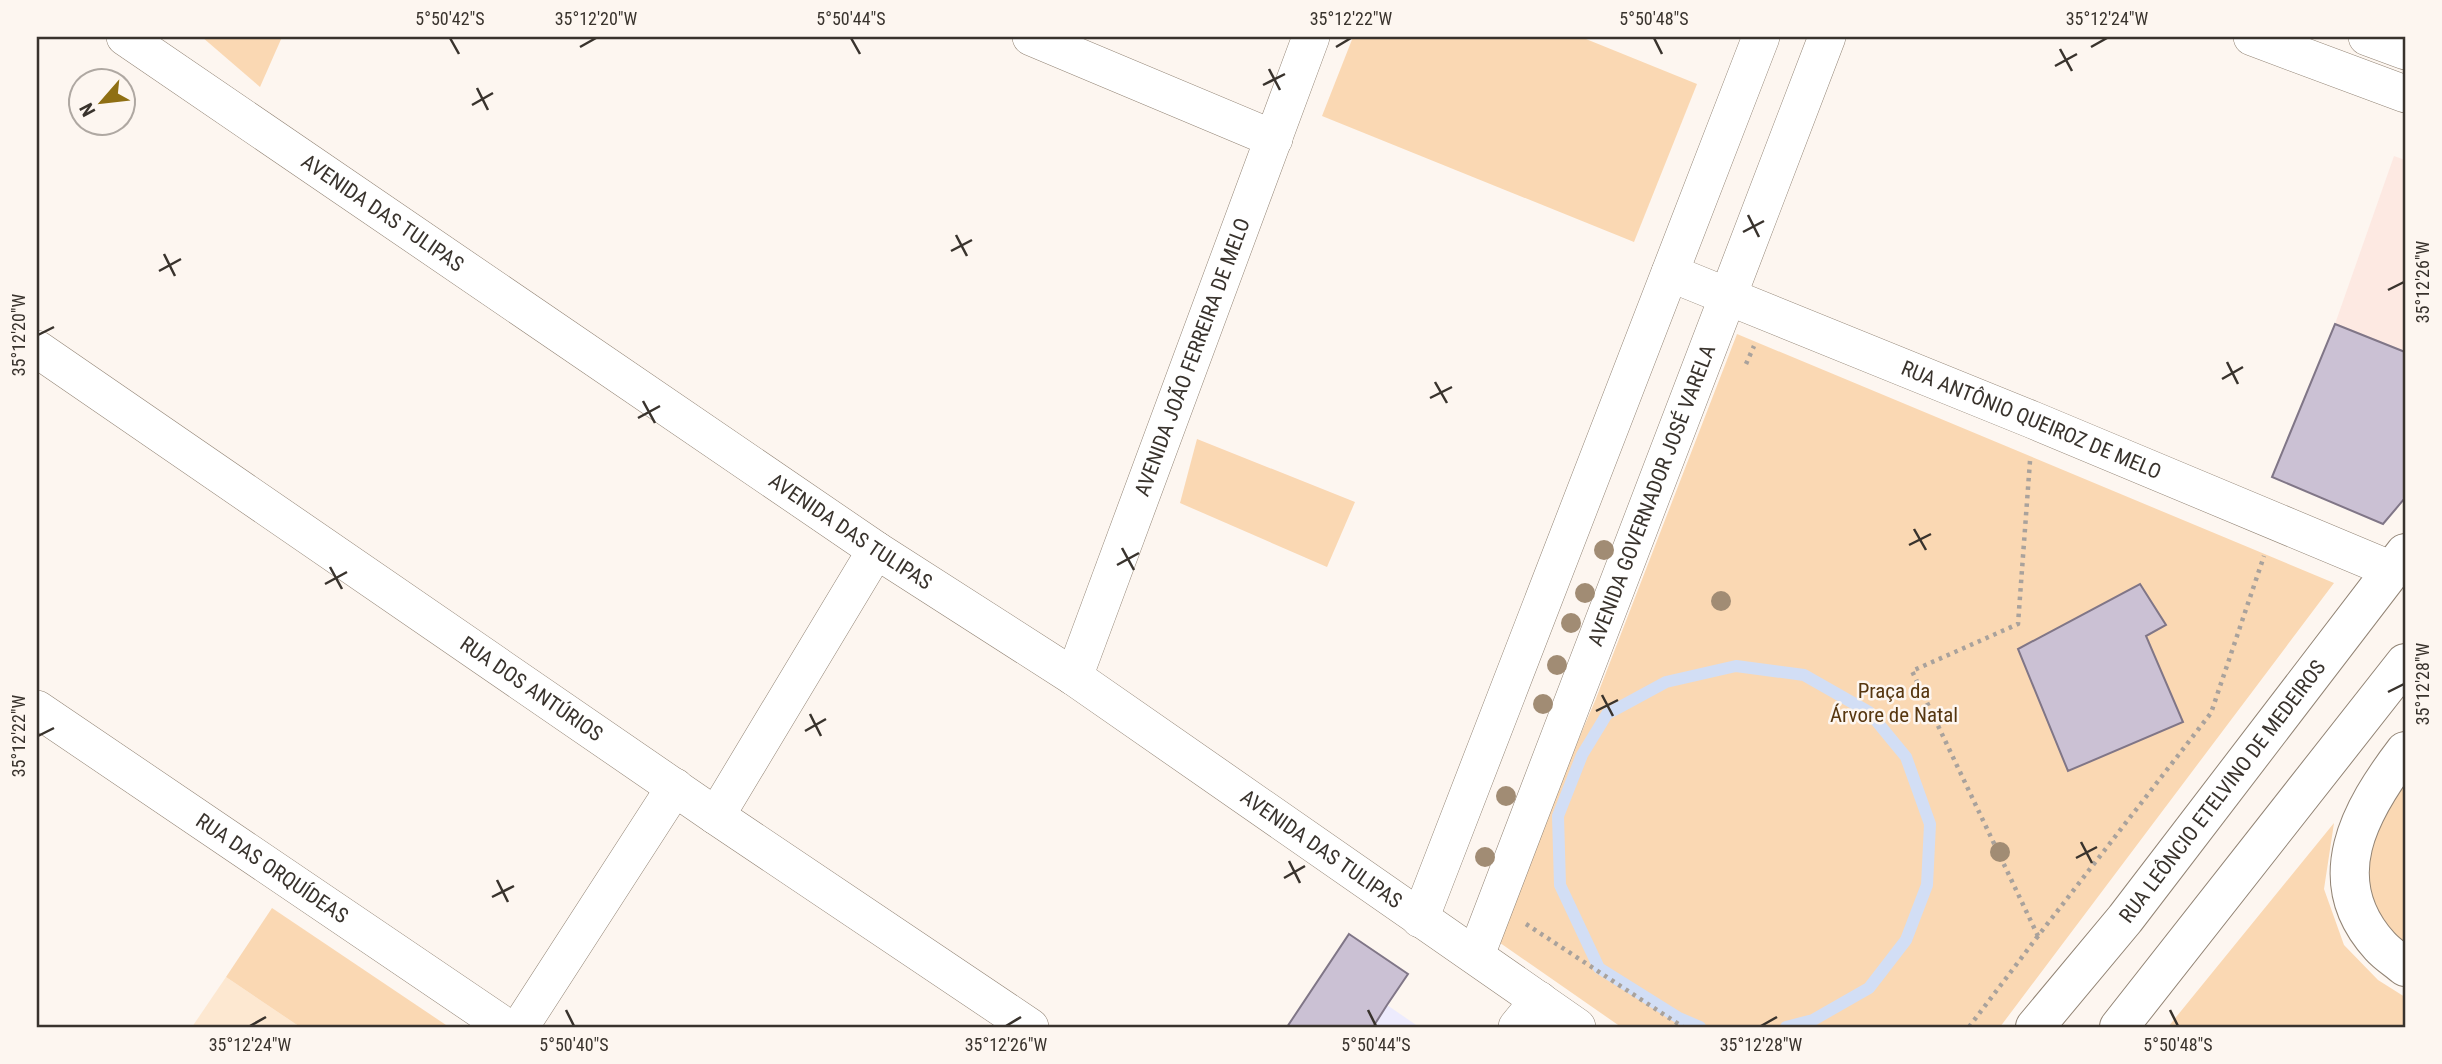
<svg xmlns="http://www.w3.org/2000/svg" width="2442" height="1064" viewBox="0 0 2442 1064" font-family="'Roboto Condensed',sans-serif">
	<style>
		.commercial { fill: #fde9e2 }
		.built { fill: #fde8d1 }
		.education { fill: #edebfd }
		.green { fill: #fad8b3 }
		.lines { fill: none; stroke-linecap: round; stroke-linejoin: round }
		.stream { stroke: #d2def5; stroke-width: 12 }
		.building { fill: #cbc1d4; stroke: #807687; stroke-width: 2 }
		.minor-casing { stroke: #928475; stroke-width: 38 }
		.major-casing { stroke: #928475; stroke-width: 40 }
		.highway-casing { stroke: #928475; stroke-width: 40 }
		.path { stroke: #a9a29c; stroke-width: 4.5; stroke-dasharray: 3.5 5; stroke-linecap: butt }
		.minor { stroke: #fff; stroke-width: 37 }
		.major { stroke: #fff; stroke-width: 38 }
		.highway { stroke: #fff; stroke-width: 38 }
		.tree { fill: #a18c74 }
		.ticks { fill: none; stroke: #39332d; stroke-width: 2.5 }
		.labels { text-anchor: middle; stroke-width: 5; stroke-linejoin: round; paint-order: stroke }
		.street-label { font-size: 21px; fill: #39332d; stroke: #fdf6f0 }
		.park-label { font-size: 21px; fill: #56360f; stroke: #fdf6f0 }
		.neatline { fill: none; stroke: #39332d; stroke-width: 2.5 }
		.ticks-label { font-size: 18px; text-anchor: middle; fill: #39332d }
	</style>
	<rect width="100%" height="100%" fill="#fdf6f0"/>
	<polygon class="commercial" points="2394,156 2405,160 2405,352 2335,324"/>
	<polygon class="built" points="226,977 300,1027 192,1027"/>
	<polygon class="education" points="1387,1005 1419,1027 1373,1027"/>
	<g class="green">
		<polygon points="202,37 282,37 260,87"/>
		<polygon points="1353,37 1581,37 1697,84 1634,242 1322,116"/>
		<polygon points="1737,334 2334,583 2000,1027 1621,1027 1493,938 1595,701"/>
		<polygon points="1197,439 1355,502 1327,567 1180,503"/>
		<polygon points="2405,777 2405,949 2377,922 2360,873 2361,833"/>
		<polygon points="2334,823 2324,889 2344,945 2378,980 2405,997 2405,1027 2168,1027"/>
		<polygon points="272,908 449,1027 300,1027 226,977"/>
	</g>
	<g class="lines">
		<polyline class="stream" points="1700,1027 1679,1018 1599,968 1560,885 1558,816 1582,755 1607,714 1666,682 1736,666 1804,675 1869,712 1906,757 1930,824 1927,885 1906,940 1869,988 1813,1020 1786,1027"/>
	</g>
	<g class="building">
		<polygon points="2335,324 2405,352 2405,498 2383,524 2272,477"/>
		<polygon points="2140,584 2166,625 2146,636 2183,722 2068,771 2018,649"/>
		<polygon points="1349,934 1408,974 1387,1005 1373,1027 1287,1027"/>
	</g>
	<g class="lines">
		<defs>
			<g id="minor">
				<path id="s1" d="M125,37l751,513 198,127 503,350"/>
				<polyline points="1031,37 1274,139"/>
				<polyline points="2252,37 2405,94"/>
				<polyline points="2367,37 2405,51"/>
				<path id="s2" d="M1670,273l363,147 359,150"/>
				<path id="s3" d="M37,349l679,467 314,211"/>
				<path id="s4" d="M1074,677l237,-640"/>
				<path id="s5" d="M37,709l469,318"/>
				<polyline points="716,816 876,550"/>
				<polyline points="1420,919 1761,37"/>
				<path id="s6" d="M1476,955l351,-918"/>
				<polyline points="520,1027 675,787"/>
				<polyline points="1517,1027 1539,1000"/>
			</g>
			<g id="major">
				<path id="s7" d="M2035,1027l90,-108 280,-366"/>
			</g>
			<g id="highway">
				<path d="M2405,751c-45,59 -85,129 -25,195 7,8 17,14 25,21"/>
				<polyline points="2119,1027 2405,663"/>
			</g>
		</defs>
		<use href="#minor" class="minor-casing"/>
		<use href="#major" class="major-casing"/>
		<use href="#highway" class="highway-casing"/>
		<g class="path">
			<polyline points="1746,364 1754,346"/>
			<polyline points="2030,461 2018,624 1912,671 2038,936 2211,713 2264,556"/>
			<polyline points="1526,924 1683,1027"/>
			<polyline points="1969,1027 2038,936"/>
		</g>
		<use href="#minor" class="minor"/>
		<use href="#major" class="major"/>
		<use href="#highway" class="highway"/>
	</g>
	<g class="tree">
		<circle cx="1604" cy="550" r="10"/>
		<circle cx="1585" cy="593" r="10"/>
		<circle cx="1721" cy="601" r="10"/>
		<circle cx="1571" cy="623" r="10"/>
		<circle cx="1557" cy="665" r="10"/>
		<circle cx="1543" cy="704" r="10"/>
		<circle cx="1506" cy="796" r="10"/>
		<circle cx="2000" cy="852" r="10"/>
		<circle cx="1485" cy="857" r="10"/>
	</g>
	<path class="ticks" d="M450,38l9,16M851,38l9,16M1654,38l8,16M580,47l16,-9M1336,47l15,-9M2091,47l16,-9M2060,49l12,22M2055,66l22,-12M1269,69l11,21M1263,85l22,-11M477,88l11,22M472,105l21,-12M1748,215l11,22M1743,232l21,-11M956,235l11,21M951,251l21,-11M164,254l11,22M159,271l22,-12M2388,290l16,-8M38,335l16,-8M2227,362l11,22M2222,379l21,-12M1435,382l12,21M1430,398l22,-11M643,401l12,22M638,418l22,-12M1914,529l12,21M1909,545l22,-11M1122,548l12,22M1117,565l22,-12M330,567l12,22M325,584l22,-12M2388,692l16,-8M1602,695l11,21M1596,711l22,-11M810,714l11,22M805,731l21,-12M38,736l16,-8M2081,842l11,21M2076,858l21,-11M1289,861l11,22M1284,878l21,-12M497,880l11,22M492,897l22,-11M566,1010l8,16M1368,1010l8,16M2170,1010l8,16M250,1026l16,-9M1006,1026l15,-9M1761,1026l16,-9"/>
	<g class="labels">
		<g class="street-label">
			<text dy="7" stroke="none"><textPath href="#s1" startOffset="312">AVENIDA DAS TULIPAS</textPath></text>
			<text dy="7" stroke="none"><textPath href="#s4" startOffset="341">AVENIDA JOÃO FERREIRA DE MELO</textPath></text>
			<text dy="7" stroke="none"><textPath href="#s2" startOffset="390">RUA ANTÔNIO QUEIROZ DE MELO</textPath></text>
			<text dy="7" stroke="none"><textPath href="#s6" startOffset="492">AVENIDA GOVERNADOR JOSÉ VARELA</textPath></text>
			<text dy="7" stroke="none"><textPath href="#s1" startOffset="878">AVENIDA DAS TULIPAS</textPath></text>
			<text dy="7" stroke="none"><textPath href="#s3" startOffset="600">RUA DOS ANTÚRIOS</textPath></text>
			<text dy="7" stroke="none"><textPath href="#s7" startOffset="301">RUA LEÔNCIO ETELVINO DE MEDEIROS</textPath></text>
			<text dy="7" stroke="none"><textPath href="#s1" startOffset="1446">AVENIDA DAS TULIPAS</textPath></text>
			<text dy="7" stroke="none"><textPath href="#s5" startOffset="284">RUA DAS ORQUÍDEAS</textPath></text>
		</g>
		<g class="park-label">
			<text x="1894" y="698">Praça da<tspan x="1894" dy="24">Árvore de Natal</tspan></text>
		</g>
	</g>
	<rect width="2442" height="1064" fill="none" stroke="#fdf6f0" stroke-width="77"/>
	<g transform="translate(102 102) rotate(242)"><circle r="33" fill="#fdf6f0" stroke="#afa8a2" stroke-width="2"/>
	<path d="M0-5L12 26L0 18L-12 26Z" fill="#8f6f13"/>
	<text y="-10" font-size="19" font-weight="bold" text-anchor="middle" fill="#39332d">N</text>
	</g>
	<rect x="38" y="38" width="2366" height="988" class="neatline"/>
	<g class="ticks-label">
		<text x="450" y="25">5°50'42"S</text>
		<text x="596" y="25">35°12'20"W</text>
		<text x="851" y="25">5°50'44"S</text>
		<text x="1351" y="25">35°12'22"W</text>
		<text x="1654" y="25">5°50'48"S</text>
		<text x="2107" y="25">35°12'24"W</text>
		<text transform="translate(2423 282) rotate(-90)" y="6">35°12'26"W</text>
		<text transform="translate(19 335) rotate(-90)" y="6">35°12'20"W</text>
		<text transform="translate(2423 684) rotate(-90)" y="6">35°12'28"W</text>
		<text transform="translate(19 736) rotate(-90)" y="6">35°12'22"W</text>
		<text x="250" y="1051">35°12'24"W</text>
		<text x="574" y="1051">5°50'40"S</text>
		<text x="1006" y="1051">35°12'26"W</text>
		<text x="1376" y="1051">5°50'44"S</text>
		<text x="1761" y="1051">35°12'28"W</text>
		<text x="2178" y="1051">5°50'48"S</text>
	</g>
</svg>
